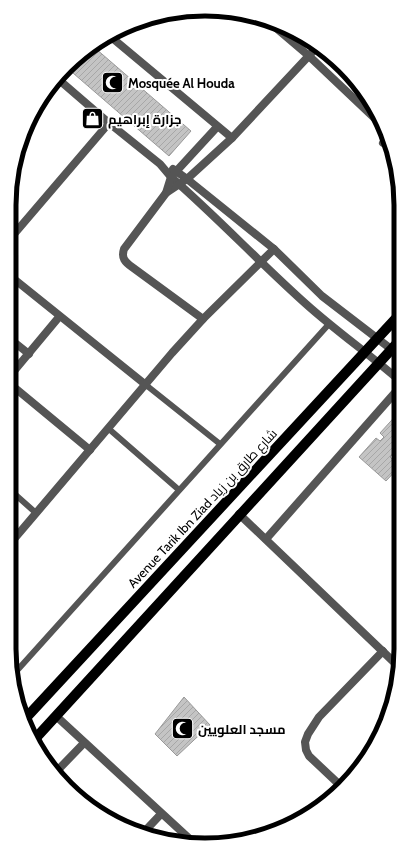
<svg xmlns="http://www.w3.org/2000/svg" width="410" height="854" viewBox="0 0 410 854" font-family="Cabin,Cairo,sans-serif">
	<style>
		.building { fill: url(#building-hatch); stroke: #999 }
		.lines { fill: none; stroke-linecap: round; stroke-linejoin: round }
		.service { stroke: #555; stroke-width: 6 }
		.minor { stroke: #555; stroke-width: 8 }
		.primary { stroke: #000; stroke-width: 10 }
		.labels { text-anchor: middle; stroke-width: 4; stroke-linejoin: round; paint-order: stroke }
		.poi-label { font-size: 13px; font-weight: bold; fill: #000; stroke: #fff; text-anchor: start }
		.street-label { font-size: 13px; fill: #000; stroke: #fff }
		.rim { fill: none; stroke: #000; stroke-width: 5 }
	</style>
	<defs>
		<pattern id="building-hatch" width="6" height="6" patternUnits="userSpaceOnUse"><rect width="6" height="6" fill="#c4c4c4"/><path d="M-1 1l2-2M0 6l6-6M5 7l2-2" fill="none" stroke="#a7a7a7"/></pattern>
	</defs>
	<rect width="100%" height="100%" fill="#fff"/>
	<g class="building">
		<polygon points="95,48 191,131 169,156 66,67"/>
		<polygon points="400,411 400,446 390,457 400,466 386,481 359,457 376,438 380,441 384,437 380,433"/>
		<polygon points="184,697 210,725 177,756 155,734"/>
	</g>
	<g class="lines">
		<g class="service">
			<polyline points="146,385 220,444"/>
			<polyline points="109,429 179,490"/>
			<polyline points="9,489 36,513"/>
			<polyline points="13,675 329,324"/>
		</g>
		<g class="minor">
			<polyline points="269,22 309,56 384,127"/>
			<polyline points="111,37 232,138"/>
			<path d="M58,79l51,44 51,41 11,13c47,41 89,86 135,127 30,27 63,50 94,77"/>
			<polyline points="383,143 388,137"/>
			<polyline points="173,169 187,179 274,249 322,296 391,349"/>
			<polyline points="166,193 187,179 232,138 318,46"/>
			<polyline points="9,240 109,123"/>
			<polyline points="9,275 146,385"/>
			<polyline points="203,319 274,249"/>
			<polyline points="9,338 29,354"/>
			<polyline points="9,377 59,317"/>
			<polyline points="9,383 90,450"/>
			<polyline points="239,514 398,666"/>
			<polyline points="266,539 400,387"/>
			<path d="M9,545l163,-192 31,-34 -71,-52c-7,-5 -11,-9 -8,-18l42,-56 5,-16 46,-50"/>
			<polyline points="56,716 193,842"/>
			<polyline points="55,773 84,743"/>
			<polyline points="343,788 309,756 306,750 305,742 308,734 319,717 383,651"/>
			<polyline points="144,832 161,814"/>
		</g>
		<g class="primary">
			<polyline points="24,720 400,314"/>
			<polyline points="34,740 400,340"/>
		</g>
	</g>
	<defs>
		<symbol id="mosque-square" viewBox="-11 -11 22 22"><rect x="-9" y="-9" width="18" height="18" rx="4" fill="#000" stroke="#fff"/><path d="M3.5-4.9A6 6 0 1 0 3.5 4.9A5 5 0 1 1 3.5-4.9Z" fill="#fff"/></symbol>
		<symbol id="shop-square" viewBox="-11 -11 22 22"><rect x="-9" y="-9" width="18" height="18" rx="4" fill="#000" stroke="#fff"/><path d="M-5-2.5h2.3a2.7 3.5 0 0 1 5.4 0H5L5.5 6h-11ZM-1.5-2.5h3a1.5 2.3 0 0 0-3 0Z" fill="#fff"/></symbol>
	</defs>
	<g fill-rule="evenodd">
		<use href="#mosque-square" x="100" y="70" width="25" height="25"/>
		<use href="#shop-square" x="80" y="106" width="25" height="25"/>
		<use href="#mosque-square" x="170" y="716" width="25" height="25"/>
	</g>
	<g class="labels">
		<g class="poi-label">
			<text x="128" y="88">Mosquée Al Houda</text>
			<text x="108" y="124">جزارة إبراهيم</text>
			<text x="198" y="734">مسجد العلويين</text>
		</g>
		<g class="street-label">
			<text transform="translate(202 508) rotate(-47)" y="5">Avenue Tarik Ibn Ziad شارع طارق بن زياد</text>
		</g>
	</g>
	<path d="M0 0H410V854H0ZM205 16H205A189 189 0 0 1 394 205V649A189 189 0 0 1 205 838H205A189 189 0 0 1 16 649V205A189 189 0 0 1 205 16Z" fill="#fff" fill-rule="evenodd"/>
	<path class="rim" d="M205 16H205A189 189 0 0 1 394 205V649A189 189 0 0 1 205 838H205A189 189 0 0 1 16 649V205A189 189 0 0 1 205 16Z"/>
</svg>
